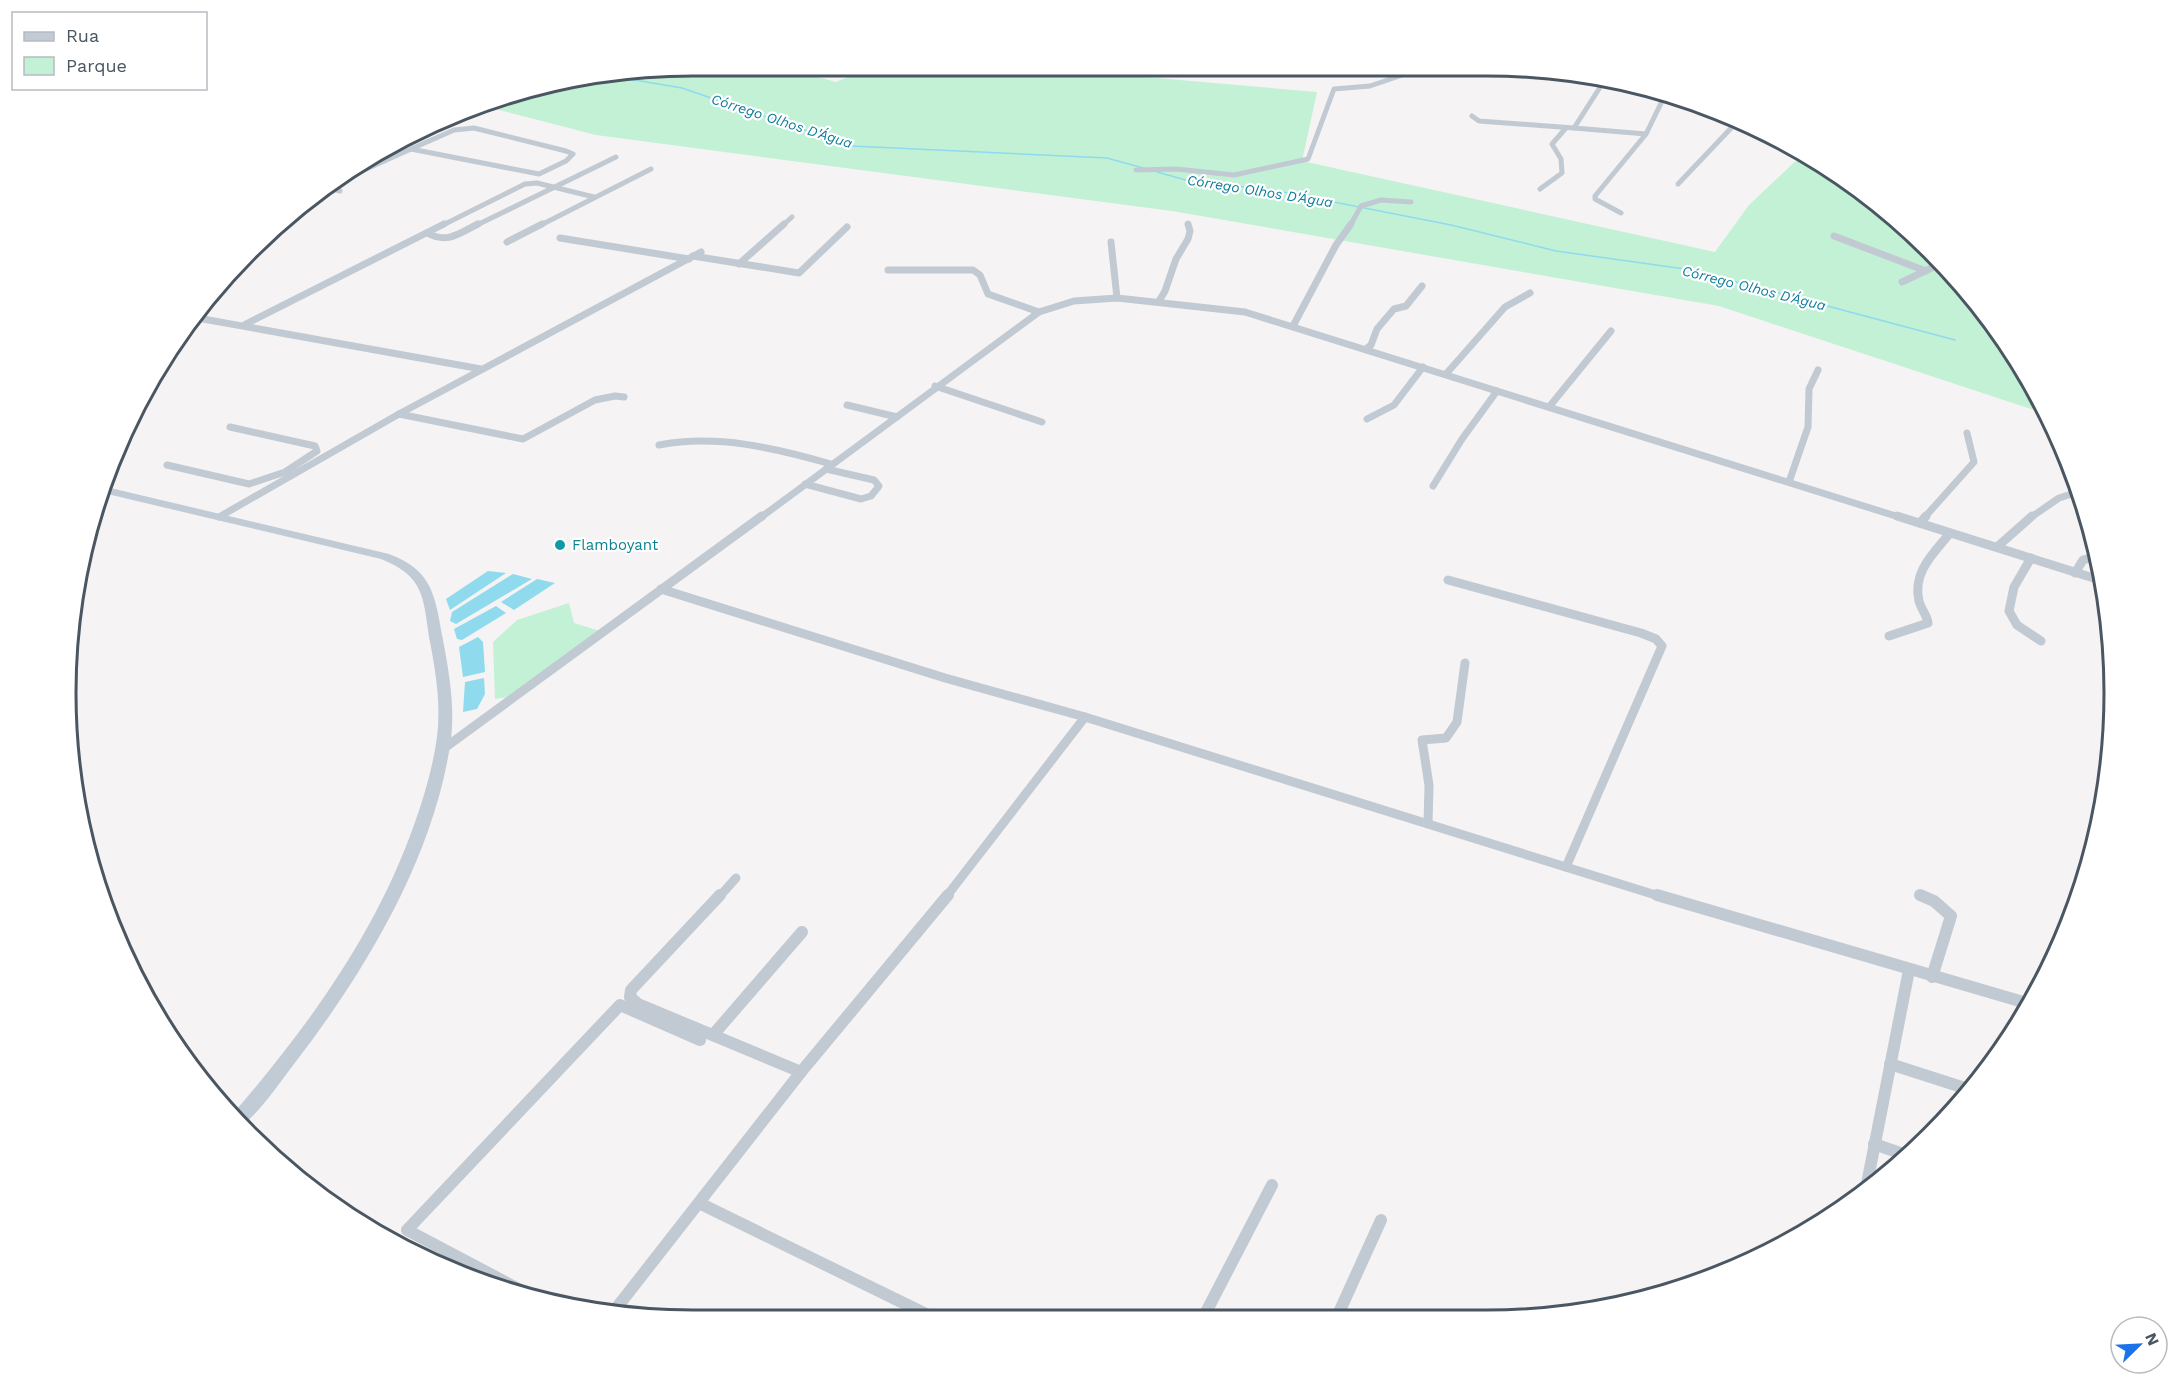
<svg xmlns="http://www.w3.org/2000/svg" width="2181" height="1387" viewBox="0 0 2181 1387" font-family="'Work Sans',sans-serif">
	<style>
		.green { fill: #c3f1d5 }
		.water { fill: #90daee }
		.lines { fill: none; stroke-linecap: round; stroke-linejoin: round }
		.stream { stroke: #90daee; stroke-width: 1.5 }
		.street-far3 { stroke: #c1cad2; stroke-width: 5 }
		.street-far2 { stroke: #c1cad2; stroke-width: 7 }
		.street-far1 { stroke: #c1cad2; stroke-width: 9 }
		.street { stroke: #c1cad2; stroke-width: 12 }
		.secondary { fill: #c1cbd6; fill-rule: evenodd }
		.culture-dot { fill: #0f9aa8; stroke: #fff; stroke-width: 2 }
		.labels { text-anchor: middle; stroke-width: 4.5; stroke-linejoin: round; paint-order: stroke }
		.far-water-label { font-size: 14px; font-style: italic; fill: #0c7c9b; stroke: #fff }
		.culture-label { font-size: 15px; fill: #0d838f; stroke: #fff; text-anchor: start }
		.rim { fill: none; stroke: #4a5661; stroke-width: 3 }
	</style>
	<rect width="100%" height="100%" fill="#f5f3f3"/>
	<g class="green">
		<polygon points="611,71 795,71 836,82 863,71 1076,71 1317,92 1302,161 1715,252 1749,205 1801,156 1870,196 1960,280 2031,380 2046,414 1719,306 1172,211 596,135 480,105 492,99"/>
		<polygon points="569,603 574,623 600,631 514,696 495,699 493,642 517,620"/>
	</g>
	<g class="water">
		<polygon points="488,571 506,573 450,610 446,599"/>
		<polygon points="513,574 532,579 456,624 450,621 452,612"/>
		<polygon points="537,579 555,583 514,610 501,602"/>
		<polygon points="496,606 506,613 462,640 457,639 454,629"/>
		<polygon points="478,637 483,642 485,672 463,677 459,647"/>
		<polygon points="484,678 485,694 477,709 463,712 465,682"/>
	</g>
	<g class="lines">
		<g class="stream">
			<polyline points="599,74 682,88 851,146 1107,158 1143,168"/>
			<polyline points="1157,172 1193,182 1267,189 1451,225 1556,251 1692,270 1955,340"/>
		</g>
		<g class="street-far3">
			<polyline points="813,71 824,74 834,71"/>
			<polyline points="1604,81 1574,128 1646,134"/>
			<polyline points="1677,100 1735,124 1678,184"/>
			<polyline points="1472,116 1479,121 1574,128"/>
			<polygon points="474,128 566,151 573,154 566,161 539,174 411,149 454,130"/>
			<polyline points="1136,170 1176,169 1234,175 1308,159 1334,89 1370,86 1414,71"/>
			<polyline points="325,187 340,191"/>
			<polyline points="324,188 411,149"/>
			<polyline points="1540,189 1562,173 1561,159 1552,144 1566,128"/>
			<polyline points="1621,213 1595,199 1595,196 1646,134 1664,97"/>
			<polyline points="441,226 525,184 537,183 594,197"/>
			<polyline points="475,226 616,157"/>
			<polyline points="539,226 651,169"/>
			<polyline points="782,226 792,217"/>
			<polyline points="1350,226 1361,206 1381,200 1411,202"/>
		</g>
		<g class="street-far2">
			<polyline points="1901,228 1906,230"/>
			<path d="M427,233c21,11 31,1 51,-9"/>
			<polyline points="1834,236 1926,271"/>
			<polyline points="560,238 689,259"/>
			<polyline points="507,242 542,224"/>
			<polyline points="1111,242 1117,298"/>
			<polyline points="693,256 799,273 847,227"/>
			<polyline points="739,264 784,224"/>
			<polyline points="888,270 973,270 980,275 988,294 1039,312"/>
			<polyline points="1902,282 1942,263"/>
			<polyline points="1159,301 1165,291 1176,259 1188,239 1190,231 1188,224"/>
			<polyline points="192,317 481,369"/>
			<polyline points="244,325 444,224"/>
			<polyline points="1293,326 1336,245 1351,224"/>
			<polyline points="1366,349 1371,345 1377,329 1394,309 1406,306 1422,286"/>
			<polyline points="1446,374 1505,307 1530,293"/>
			<polyline points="935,386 1042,422"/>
			<polyline points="847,405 897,417"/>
			<polyline points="1549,407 1611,331"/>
			<polyline points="399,414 523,439 595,400 615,396 624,397"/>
			<polyline points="1367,419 1394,405 1423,367"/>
			<path d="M659,445c58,-11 116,3 172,19"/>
			<polyline points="167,465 249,484 285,472 317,451 315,446 230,427"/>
			<polyline points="1789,482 1808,427 1809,389 1818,370"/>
			<polyline points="805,484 861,499 871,496 879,486 874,480 826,469"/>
			<polyline points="1433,486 1462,439 1497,391"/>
			<polyline points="219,517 399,414 701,252"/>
			<polyline points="760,518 1039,312 1074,301 1117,298 1245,312 1902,518"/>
			<polyline points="1924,518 1974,462 1967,433"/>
			<polyline points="2030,518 2059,498 2081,491"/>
		</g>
		<g class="street-far1">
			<polyline points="1897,516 2103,581"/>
			<polyline points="1920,523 1926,516"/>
			<polyline points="1997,547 2032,516"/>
			<polyline points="2031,558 2014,587 2009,611 2017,625 2041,641"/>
			<polyline points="2075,573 2083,560 2097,556"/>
			<polyline points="1448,580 1641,633 1656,639 1662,646 1566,867"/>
			<polyline points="661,589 945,678 1085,717 1662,897"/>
			<path d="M1889,636l39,-13c-1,-8 -7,-14 -9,-22 -7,-29 15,-48 31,-68"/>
			<polyline points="443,749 762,516"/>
			<polyline points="1428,824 1429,785 1422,740 1446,738 1457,722 1465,663"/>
			<polyline points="1920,895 1924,897"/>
			<polyline points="719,897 736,878"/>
			<polyline points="946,897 1085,717"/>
		</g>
		<g class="street">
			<polyline points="720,895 631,990 630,997 638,1004 801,1072"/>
			<polyline points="1657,895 2030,1004"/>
			<polyline points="1920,895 1934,901 1951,916 1932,977"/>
			<polyline points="713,1035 802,932"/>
			<polyline points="1890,1064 1971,1090"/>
			<polyline points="1874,1144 1906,1155"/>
			<polyline points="1865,1194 1909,970"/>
			<polyline points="699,1203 932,1317"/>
			<polyline points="526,1293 407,1230 620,1005 700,1040"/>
			<polyline points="611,1315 801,1072 948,895"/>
			<polyline points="1203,1318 1272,1185"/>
			<polyline points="1336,1319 1381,1220"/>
		</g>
		<path class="secondary" d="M102,486l287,68c45,17 46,43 54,86 6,32 12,66 8,99 -16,117 -86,233 -157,325 -16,21 -32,45 -52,62l-11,-10c76,-88 144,-181 183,-291 10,-28 19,-58 23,-88 4,-32 -1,-64 -7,-95 -7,-43 -4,-65 -49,-83l-282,-67z"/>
	</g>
	<circle class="culture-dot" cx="560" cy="545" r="6"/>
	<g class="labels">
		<g class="far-water-label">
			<text transform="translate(782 121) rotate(18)" y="5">Córrego Olhos D'Água</text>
			<text transform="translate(1260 191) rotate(9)" y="5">Córrego Olhos D'Água</text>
			<text transform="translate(1754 288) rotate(14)" y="5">Córrego Olhos D'Água</text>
		</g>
		<g class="culture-label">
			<text x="572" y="550">Flamboyant</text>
		</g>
	</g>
	<path d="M0 0H2181V1387H0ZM693 76H1487A617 617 0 0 1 2104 693V693A617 617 0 0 1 1487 1310H693A617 617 0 0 1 76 693V693A617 617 0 0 1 693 76Z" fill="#fff" fill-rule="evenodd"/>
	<path class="rim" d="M693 76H1487A617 617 0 0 1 2104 693V693A617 617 0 0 1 1487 1310H693A617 617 0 0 1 76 693V693A617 617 0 0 1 693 76Z"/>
	<rect x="12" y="12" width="195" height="78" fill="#ffffff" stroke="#b7bbc0" stroke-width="1.5"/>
	<rect x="24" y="32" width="30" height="9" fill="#c1cbd6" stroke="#b7bbc0" stroke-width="1.5"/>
	<text x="66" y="42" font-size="18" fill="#4a5661">Rua</text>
	<rect x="24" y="57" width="30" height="18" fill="#c3f1d5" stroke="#b7bbc0" stroke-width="1.5"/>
	<text x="66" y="72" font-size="18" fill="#4a5661">Parque</text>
	<g transform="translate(2139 1345) rotate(66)"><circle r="28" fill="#ffffff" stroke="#b7bbc0" stroke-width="1.5"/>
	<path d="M0-4.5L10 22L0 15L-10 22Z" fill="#1a73e8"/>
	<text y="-9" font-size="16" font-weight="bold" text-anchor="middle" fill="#4a5661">N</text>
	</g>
</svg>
